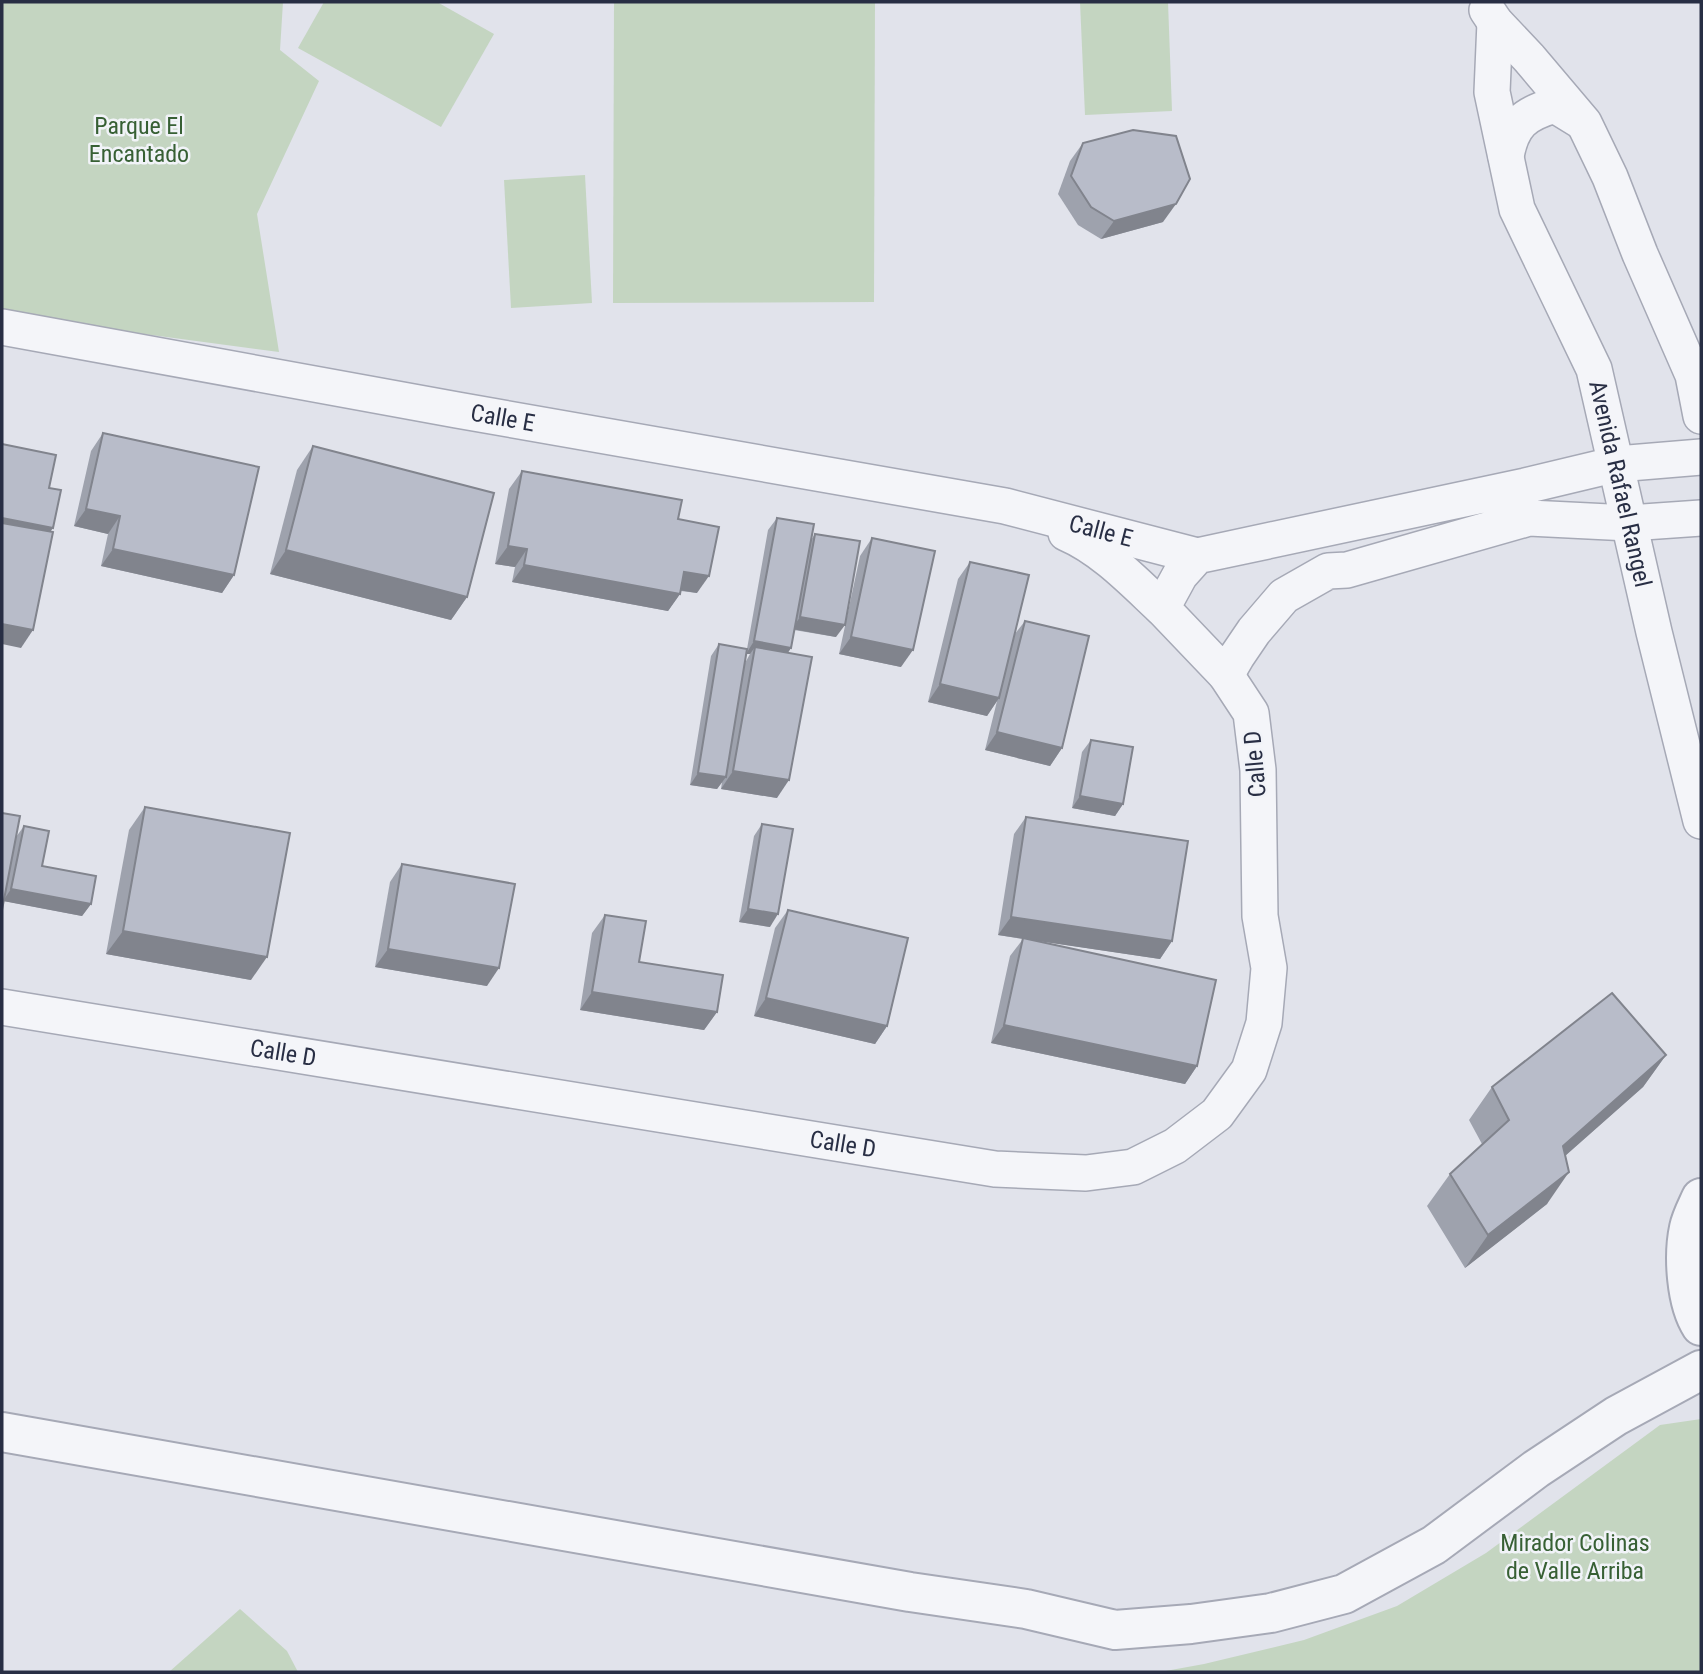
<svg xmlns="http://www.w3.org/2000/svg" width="1703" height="1674" viewBox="0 0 1703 1674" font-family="'Roboto Condensed',sans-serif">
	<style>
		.green { fill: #c4d5c1 }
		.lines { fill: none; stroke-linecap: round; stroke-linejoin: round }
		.minor-casing { stroke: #a6a9b6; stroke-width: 38 }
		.tertiary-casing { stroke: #a6a9b6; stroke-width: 42 }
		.minor { stroke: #f4f5f9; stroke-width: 35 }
		.tertiary { stroke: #f4f5f9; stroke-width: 38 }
		.wall { fill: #9ea2ad; fill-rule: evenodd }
		.shaded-wall { fill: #81848d }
		.building { fill: #b8bcc9; stroke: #81848d; stroke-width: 2 }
		.labels { text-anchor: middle; stroke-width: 5; stroke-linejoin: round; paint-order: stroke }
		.park-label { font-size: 24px; fill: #376034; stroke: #f1f3f8 }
		.street-label { font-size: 24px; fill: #282e44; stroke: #f1f3f8 }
	</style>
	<rect width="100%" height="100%" fill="#e1e3eb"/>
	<g class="green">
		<polygon points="2,2 283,2 280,50 319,81 257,214 279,352 2,315"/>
		<polygon points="324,2 437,2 494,34 441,127 298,48"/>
		<polygon points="614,2 875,2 874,302 613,303"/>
		<polygon points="1080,2 1168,2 1172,111 1085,115"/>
		<polygon points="585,175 592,303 511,308 504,180"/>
		<polygon points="1701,1419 1701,1672 1160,1672 1204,1664 1304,1640 1397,1606 1486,1553 1660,1425"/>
		<polygon points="240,1609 287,1651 298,1672 169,1672"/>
	</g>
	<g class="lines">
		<defs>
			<g id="minor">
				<polyline points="1487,10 1495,22 1529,58 1584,123 1610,177 1640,254 1693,375 1701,416"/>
				<path id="s1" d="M1495,22l-3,70 25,117 77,160 60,263 47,189"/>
				<path d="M1506,156c6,-32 18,-42 49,-51l26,16"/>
				<path id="s2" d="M2,327l455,83 548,96 192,50"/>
				<polyline points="1701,457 1617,464 1525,486 1197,556 1180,575 1162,608 1226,675 1237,656 1254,631 1284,596 1328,571 1347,570 1529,518 1629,523 1701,518"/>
				<path d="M1066,533c37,16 67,48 96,75"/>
				<path id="s3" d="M2,1007l993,162 91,4 47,-6 42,-21 42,-32 32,-44 15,-47 5,-55 -9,-52 -2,-146 -7,-57 -25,-38"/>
			</g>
			<g id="tertiary">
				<path d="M1701,1198c-4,9 -10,20 -12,30 -6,28 -3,75 12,98"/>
				<polyline points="2,1432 910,1592 1026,1609 1115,1630 1191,1624 1271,1613 1344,1594 1434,1545 1536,1469 1616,1416 1701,1370"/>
			</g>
		</defs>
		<use href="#minor" class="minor-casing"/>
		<use href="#tertiary" class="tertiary-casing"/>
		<use href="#minor" class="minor"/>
		<use href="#tertiary" class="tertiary"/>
	</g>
	<g class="wall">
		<polygon points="1083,143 1163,222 1101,239 1078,225 1058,194 1070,161"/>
		<polygon points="103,433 234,575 222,593 101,566 108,534 74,526 91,451"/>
		<polygon points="313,446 467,597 451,620 270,574 297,470"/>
		<polygon points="522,471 678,519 697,593 681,591 680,594 668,611 512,582 515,567 495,564 509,489"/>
		<path d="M777,518l34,22 4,-6 21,103 -42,-7 -3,18 -3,4 -11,146 -56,-9 1,-7 -5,7 -27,-4 21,-129 8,-12 28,5 21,-119zM746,654h4l-5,9z"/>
		<polygon points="872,538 901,667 839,654 860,556"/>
		<polygon points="970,562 1014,635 1025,621 1062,748 1050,766 985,750 997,701 987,716 928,702 958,579"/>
		<polygon points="1091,740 1123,804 1115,816 1072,808 1082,752"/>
		<polygon points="145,807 251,980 106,954 129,830"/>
		<polygon points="1026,817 1172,941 1160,959 1026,939 1197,1066 1185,1084 991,1043 1010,956 1023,939 998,935 1014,834"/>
		<polygon points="762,824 770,927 739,922 754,836"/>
		<polygon points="24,826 42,866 91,904 82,916 4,901 16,837"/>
		<polygon points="402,864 487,986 375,967 390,882"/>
		<polygon points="788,910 887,1026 875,1044 754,1016 775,928"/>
		<polygon points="605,915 639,962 717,1012 704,1030 580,1010 592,933"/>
		<polygon points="1666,1055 1643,1087 1565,1156 1547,1204 1465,1268 1427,1206 1450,1174 1482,1144 1469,1120 1492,1087"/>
	</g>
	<g class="shaded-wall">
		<polygon points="1176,204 1163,222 1101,239 1114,221"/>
		<polygon points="86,509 120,516 108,534 74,526"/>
		<polygon points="2,518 53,528 40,546 2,538"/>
		<polygon points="508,546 527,549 515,567 495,564"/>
		<polygon points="113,549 234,575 222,593 101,566"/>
		<polygon points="286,550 467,597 451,620 270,574"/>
		<polygon points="524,565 680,594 668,611 512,582"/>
		<polygon points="684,572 709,576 697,593 672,589"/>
		<polygon points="800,617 845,625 836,637 792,629"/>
		<polygon points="2,624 33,630 21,648 2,644"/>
		<polygon points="851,637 913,650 901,667 839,654"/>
		<polygon points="754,641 791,648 783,660 755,647 750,654 746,654"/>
		<polygon points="940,684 999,698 987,716 928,702"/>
		<polygon points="997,732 1062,748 1050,766 985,750"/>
		<polygon points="733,771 789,780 777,798 721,789"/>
		<polygon points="698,773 726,777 717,789 690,785"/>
		<polygon points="1080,796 1123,804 1115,816 1072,808"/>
		<polygon points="11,889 91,904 82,916 3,901"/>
		<polygon points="748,909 778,914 770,927 739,922"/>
		<polygon points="1011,917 1172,941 1160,959 998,935"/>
		<polygon points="123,931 267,957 251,980 106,954"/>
		<polygon points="388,949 499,968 487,986 375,967"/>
		<polygon points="592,992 717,1012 704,1030 580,1010"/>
		<polygon points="766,998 887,1026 875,1044 754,1016"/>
		<polygon points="1004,1025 1197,1066 1185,1084 991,1043"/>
		<polygon points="1666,1055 1643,1087 1540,1178 1563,1146"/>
		<polygon points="1569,1172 1547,1204 1465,1268 1488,1235"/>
	</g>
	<g class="building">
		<polygon points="1133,130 1176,136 1190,179 1176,204 1114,221 1091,207 1071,176 1083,143"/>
		<polygon points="103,433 259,467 234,575 113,549 120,516 86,509"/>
		<polygon points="2,444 56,455 49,488 61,490 53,528 2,518"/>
		<polygon points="313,446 494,493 467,597 286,550"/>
		<polygon points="522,471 682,500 678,519 719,527 709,576 684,572 680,594 524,565 527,549 508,546"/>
		<polygon points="777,518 814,524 791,648 754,641"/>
		<polygon points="2,523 53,532 33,630 2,624"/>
		<polygon points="815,534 860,541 845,625 800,617"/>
		<polygon points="872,538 935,551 913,650 851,637"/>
		<polygon points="970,562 1029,575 999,698 940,684"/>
		<polygon points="1025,621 1089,636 1062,748 997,732"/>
		<polygon points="719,644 747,649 726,777 698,773"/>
		<polygon points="755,647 812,657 789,780 733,771"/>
		<polygon points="1091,740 1133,747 1123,804 1080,796"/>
		<polygon points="145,807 290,833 267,957 123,931"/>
		<polygon points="2,813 20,816 2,910"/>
		<polygon points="1026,817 1188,841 1172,941 1011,917"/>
		<polygon points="762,824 793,829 778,914 748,909"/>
		<polygon points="24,826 49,831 42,866 96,876 91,904 11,889"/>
		<polygon points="402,864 515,884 499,968 388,949"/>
		<polygon points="788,910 908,938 887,1026 766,998"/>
		<polygon points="605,915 646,921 639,962 723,975 717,1012 592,992"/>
		<polygon points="1023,938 1216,980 1197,1066 1004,1025"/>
		<polygon points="1612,993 1666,1055 1563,1146 1569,1172 1488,1235 1450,1174 1509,1120 1492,1087"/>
	</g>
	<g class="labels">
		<g class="park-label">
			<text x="139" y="134">Parque El<tspan x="139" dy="28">Encantado</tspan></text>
			<text x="1575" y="1551">Mirador Colinas<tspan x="1575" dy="28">de Valle Arriba</tspan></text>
		</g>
		<g class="street-label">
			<text dy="8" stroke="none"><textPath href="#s2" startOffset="509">Calle E</textPath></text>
			<text dy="8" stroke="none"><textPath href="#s1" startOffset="485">Avenida Rafael Rangel</textPath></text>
			<text dy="8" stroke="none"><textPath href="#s2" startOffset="1118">Calle E</textPath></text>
			<text transform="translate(1255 764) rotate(-95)" y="8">Calle D</text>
			<text dy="8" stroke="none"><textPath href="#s3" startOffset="285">Calle D</textPath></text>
			<text dy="8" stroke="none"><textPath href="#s3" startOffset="852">Calle D</textPath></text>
		</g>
	</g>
	<rect width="1703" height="1674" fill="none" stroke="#282e44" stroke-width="7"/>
</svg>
